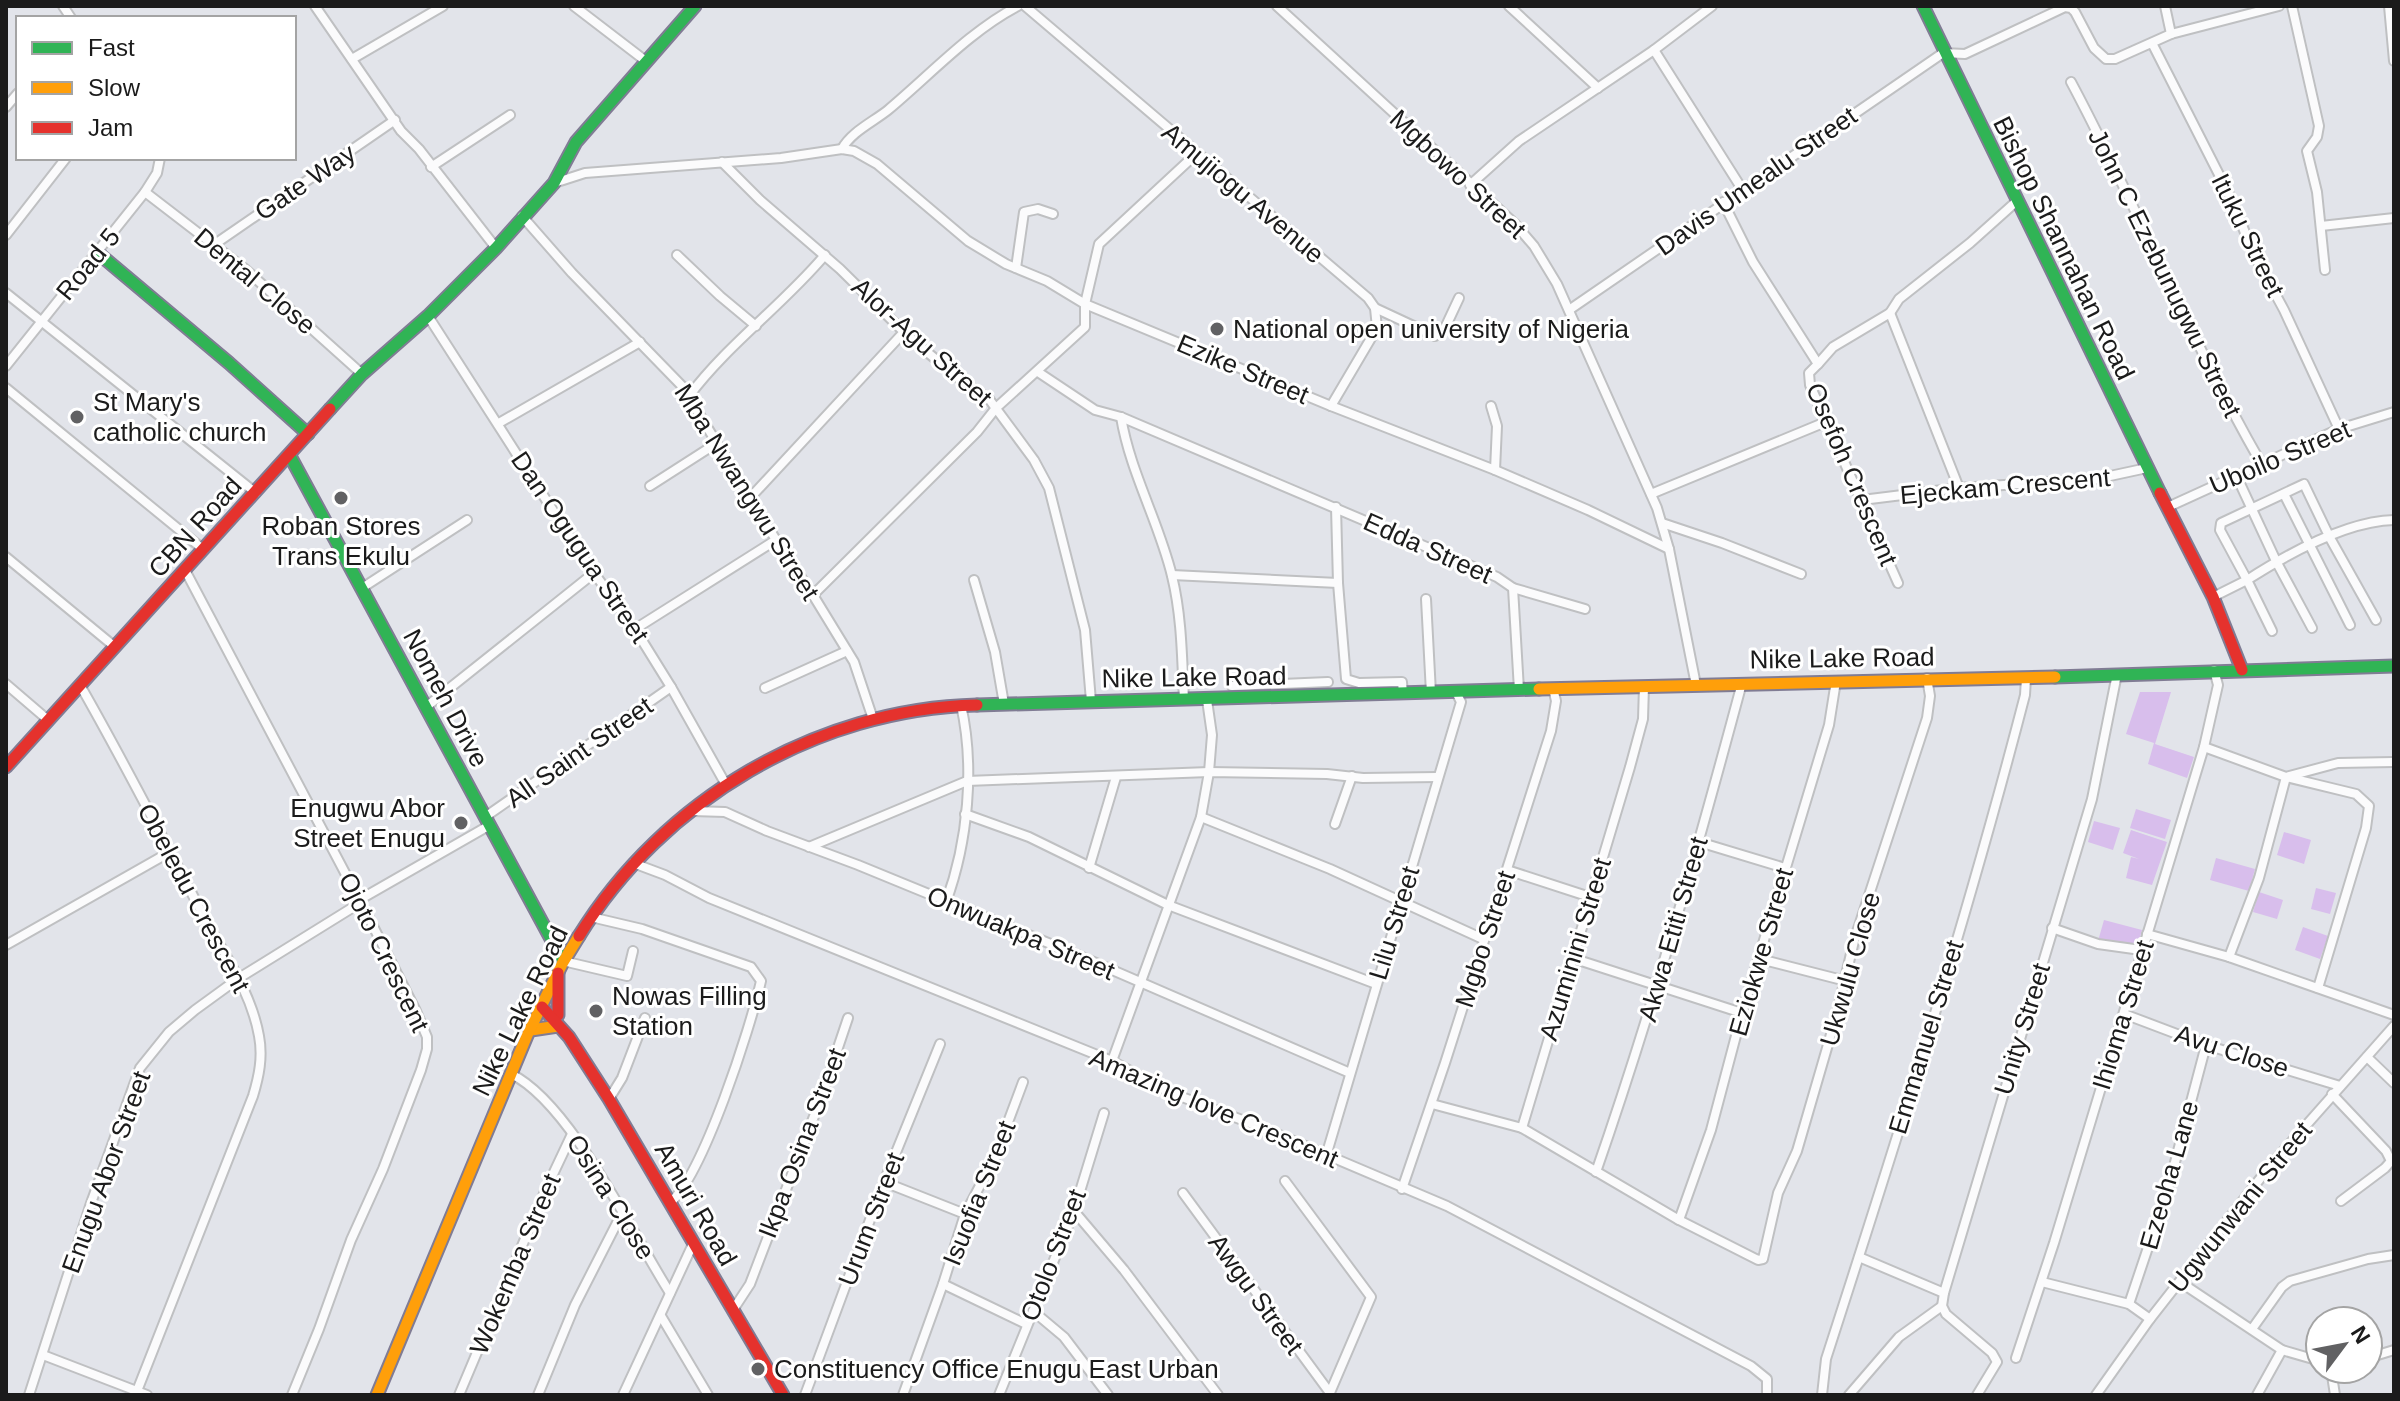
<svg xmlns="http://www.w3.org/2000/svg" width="2400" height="1401" viewBox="0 0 2400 1401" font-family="Arial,sans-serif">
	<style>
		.grass { fill: #d8beec }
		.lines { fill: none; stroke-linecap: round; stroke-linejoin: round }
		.street-casing { stroke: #bfc0c2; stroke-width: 12 }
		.fast-casing { stroke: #807c94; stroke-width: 15 }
		.slow-casing { stroke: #807c94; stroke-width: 15 }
		.jam-casing { stroke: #807c94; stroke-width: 15 }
		.street { stroke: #fbfbfc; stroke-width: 8 }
		.fast { stroke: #30b455; stroke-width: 11 }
		.slow { stroke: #ff9f0a; stroke-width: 11 }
		.jam { stroke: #e5322d; stroke-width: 11 }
		.poi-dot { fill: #616163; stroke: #fff; stroke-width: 3 }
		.labels { text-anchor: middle; stroke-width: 6; stroke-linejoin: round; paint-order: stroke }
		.street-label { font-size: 26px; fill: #1b1b1b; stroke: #fff }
		.poi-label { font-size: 26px; fill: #1b1b1b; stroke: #fff; text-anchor: start }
	</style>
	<rect width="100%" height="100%" fill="#e2e4ea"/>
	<g class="grass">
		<polygon points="2140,692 2171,692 2155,744 2194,757 2187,778 2148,764 2154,743 2126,734"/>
		<polygon points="2136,809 2171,820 2165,839 2130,828"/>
		<polygon points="2094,821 2120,828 2113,850 2088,842"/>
		<polygon points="2131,830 2167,842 2152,885 2126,878 2131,857 2139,859 2123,853"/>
		<polygon points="2284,832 2311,840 2304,864 2277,855"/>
		<polygon points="2216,858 2255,869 2249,891 2210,880"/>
		<polygon points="2316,888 2336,893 2330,914 2311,909"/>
		<polygon points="2259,892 2283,900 2277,919 2253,912"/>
		<polygon points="2104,920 2142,930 2136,952 2098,941"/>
		<polygon points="2303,927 2328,936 2320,959 2295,950"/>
	</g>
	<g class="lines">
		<defs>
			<g id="street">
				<polyline points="63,6 71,18"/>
				<polyline points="315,6 401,131 419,149 496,248"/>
				<polyline points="574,6 647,62"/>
				<polyline points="1025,6 1368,298 1375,308 1377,328 1331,406"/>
				<polyline points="1277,6 1515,224 1534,246 1557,284 1657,508 1669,549 1696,685"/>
				<polyline points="1509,6 1598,88"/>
				<polyline points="2165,6 2171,34"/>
				<polyline points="2292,6 2319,126 2317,137 2307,151 2317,192 2325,270"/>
				<polyline points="2389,6 2394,61"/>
				<polyline points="2152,43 2234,204 2252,251 2284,310 2339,429"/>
				<polyline points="1654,50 1742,189"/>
				<polyline points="352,59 443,6"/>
				<path d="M2071,82c67,125 119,258 190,381"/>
				<polyline points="6,107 18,93"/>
				<path d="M842,149c9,-17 31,-27 46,-39 42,-35 82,-79 130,-104"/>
				<polyline points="722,162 760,200 840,269 910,338 961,380 989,399 1034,460 1049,488 1085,630 1091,701"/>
				<polyline points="431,167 510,115"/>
				<polyline points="554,183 585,173 781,158 842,149 854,151 877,164 968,241 1006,264 1047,281 1085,304 1331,406 1495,470 1588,510 1669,549"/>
				<polyline points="1470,185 1519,141 1654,50 1712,6"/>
				<polyline points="145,192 245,269 362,374"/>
				<polyline points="1723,202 1753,262 1818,364 1809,373 1810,385 1898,583"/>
				<polyline points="522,216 572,273 682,386 776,540 813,595 854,662 873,719"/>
				<polyline points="2321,226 2394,218"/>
				<polyline points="6,235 66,158"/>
				<polyline points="215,244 395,120"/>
				<polyline points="677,255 720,296 756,326"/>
				<polyline points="1016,268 1024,212 1038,209 1053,214"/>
				<polyline points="6,293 256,493"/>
				<polyline points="1375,308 1435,336 1444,330 1459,298"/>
				<polyline points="1569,310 1943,53 1965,54 2065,7 2071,8 2075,12 2094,48 2106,59 2115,59 2171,34 2279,6"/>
				<polyline points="1890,313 1959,488"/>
				<polyline points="428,316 586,562 635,629 671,687 725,783"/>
				<polyline points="1818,364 1833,347 1890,313 1899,299 1970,243 2018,200"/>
				<polyline points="6,366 145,192 157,173 160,158"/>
				<polyline points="1038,372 1095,410 1121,417 1497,577 1513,588 1519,690"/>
				<polyline points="6,388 204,550"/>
				<path d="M689,396c39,-52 94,-91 136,-141"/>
				<polyline points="1491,406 1497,426 1495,470"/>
				<path d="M1121,417c9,55 38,105 51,159 10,41 10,83 12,124"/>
				<polyline points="499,423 640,342"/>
				<polyline points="2236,475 2276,561 2312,628"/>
				<polyline points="650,486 717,443"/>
				<polyline points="1651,494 1828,421"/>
				<polyline points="2284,494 2350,625"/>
				<polyline points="750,498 904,332"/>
				<polyline points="1862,500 1959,488 2096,479 2147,468"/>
				<polyline points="1336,507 1338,583 1346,679 1359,683 1402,682 1403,693"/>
				<polyline points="2168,507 2339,429 2394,412"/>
				<polyline points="1662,523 1722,543 1801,574"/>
				<polyline points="6,557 115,647"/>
				<polyline points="185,570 371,922 416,1011 427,1037 427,1049 421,1070 383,1169 351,1240 319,1329 292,1395"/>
				<polyline points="1172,575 1338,583"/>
				<polyline points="974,580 995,652 1004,704"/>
				<polyline points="362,588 467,520"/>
				<polyline points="1513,588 1585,609"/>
				<polyline points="813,595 977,432 996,408 1085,327 1085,304 1099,244 1196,154"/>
				<polyline points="2213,597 2247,580 2272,631"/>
				<polyline points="1426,599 1431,693"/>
				<path d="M2376,620l-46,-82 -26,-54 -83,39 -1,7 27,50c39,-25 99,-59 147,-60"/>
				<polyline points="635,629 776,540"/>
				<polyline points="6,684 48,720"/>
				<path d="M80,685c43,75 83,153 123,230 21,40 48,76 56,121 4,21 0,40 -6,60l-116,295"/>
				<polyline points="1232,686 1328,682"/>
				<polyline points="1644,686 1643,719 1630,767 1522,1128 1679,1220 1758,1260 1763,1259 1778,1193 1797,1151 1836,1017 1854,941 1927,718 1930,696 1927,678"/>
				<polyline points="765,688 847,651"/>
				<polyline points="426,707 594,573"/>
				<polyline points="2204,747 2286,777 2356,794 2369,806 2366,828 2318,988"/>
				<polyline points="692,811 725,812 767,831 858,865 1080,956 1350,1073"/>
				<polyline points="965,814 1029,837 1168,905 1376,984"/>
				<polyline points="485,817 671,687"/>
				<polyline points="1201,817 1330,869 1483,939"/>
				<polyline points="1335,824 1352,776"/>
				<polyline points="1699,842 1785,868"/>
				<polyline points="809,847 967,781 1209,772 1327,774 1363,778 1438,777"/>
				<polyline points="633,863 665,875 709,898 1112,1061 1169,1092 1263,1128 1447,1206 1751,1366 1767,1379 1767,1395"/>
				<polyline points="1089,868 1116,777"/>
				<polyline points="1507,870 1590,897"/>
				<polyline points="359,900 490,825"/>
				<path d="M946,902c22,-60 29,-135 15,-197"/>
				<path d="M591,917l51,12 109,38 10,14c-11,48 -57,191 -90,221"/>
				<polyline points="2052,928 2098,944 2141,950"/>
				<polyline points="2147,934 2229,957 2394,1015"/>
				<polyline points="6,945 170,852"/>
				<polyline points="2229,957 2259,878 2286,777 2338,763 2394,762"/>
				<polyline points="1572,958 1742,1013"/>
				<polyline points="1760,959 1846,981"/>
				<polyline points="563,961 627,976 633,951"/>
				<polyline points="2124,1014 2206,1045 2340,1086"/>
				<polyline points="2367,1057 2394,1083"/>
				<polyline points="1112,1061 1201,817 1209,772 1212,735 1207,700"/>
				<path d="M511,1074c59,28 122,161 159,219"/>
				<polyline points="2332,1094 2386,1151 2391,1161 2385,1168 2341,1201"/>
				<polyline points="609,1099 622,1078 645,1018"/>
				<polyline points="1432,1104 1522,1128"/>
				<polyline points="1326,1156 1461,702 1456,692"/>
				<path d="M1596,1172c56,-161 102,-325 146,-489"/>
				<polyline points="1285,1181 1371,1297 1329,1395"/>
				<polyline points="884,1182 965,1214"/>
				<polyline points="1402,1189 1445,1063 1551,731 1556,701 1553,688"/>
				<polyline points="1183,1193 1330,1393"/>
				<polyline points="1074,1211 1124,1270 1218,1395"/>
				<polyline points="1679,1220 1711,1130 1742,1013 1829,725 1836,681"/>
				<polyline points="1859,1257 1944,1293"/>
				<polyline points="2042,1282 2129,1304 2150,1319"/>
				<polyline points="2180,1282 2282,1350 2320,1361"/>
				<polyline points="943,1284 1026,1324"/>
				<polyline points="2129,1304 2169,1185 2206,1045"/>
				<polyline points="733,1310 750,1284 821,1098 848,1018"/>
				<polyline points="1033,1311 1064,1337 1108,1395"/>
				<polyline points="661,1316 708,1395"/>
				<polyline points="2252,1329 2282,1287 2290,1281 2368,1259 2394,1255"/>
				<polyline points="43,1355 147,1395"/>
				<polyline points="2016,1358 2054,1243 2204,747 2218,685 2214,670"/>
				<polyline points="2368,1358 2394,1350"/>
				<polyline points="2331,1369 2335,1395"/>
				<polyline points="29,1395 91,1203 140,1068 169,1032 195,1010 239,978 360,903"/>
				<polyline points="459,1395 546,1189 572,1134"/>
				<polyline points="538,1395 575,1305 622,1213"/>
				<polyline points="623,1395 693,1244"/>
				<polyline points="805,1395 884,1182 940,1044"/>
				<polyline points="903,1395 943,1284 965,1214 995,1157 1023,1082"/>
				<polyline points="999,1395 1074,1211 1104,1113"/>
				<path d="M1822,1395l4,-36c71,-220 141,-440 199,-664l1,-17"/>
				<polyline points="1849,1395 1899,1337 1942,1306"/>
				<polyline points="1977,1395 1997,1362 1992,1353 1946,1314 1942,1306 1944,1293 2092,799 2117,674"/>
				<polyline points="2096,1395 2150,1319 2270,1166 2394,1026"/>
				<polyline points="2257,1395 2282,1350"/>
			</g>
			<g id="fast">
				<polyline points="1923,6 2160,493"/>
				<polyline points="98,253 229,363 308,434"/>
				<polyline points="330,409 362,374 428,316 496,248 554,183 576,142 695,6"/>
				<polyline points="290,456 563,961"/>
				<polyline points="2055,677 2394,666"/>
				<polyline points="977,705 1539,689"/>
			</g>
			<g id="slow">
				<polyline points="1539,689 2055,677"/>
				<polyline points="531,1030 558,1026"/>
				<polyline points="377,1395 528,1033 563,962 579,936"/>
			</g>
			<g id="jam">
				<polyline points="2160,493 2213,597 2242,670"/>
				<polyline points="6,767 330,409"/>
				<path d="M579,936c84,-136 237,-227 398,-231"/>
				<polyline points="558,973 558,1015"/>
				<polyline points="542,1007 569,1037 609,1099 783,1395"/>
			</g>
		</defs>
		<use href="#street" class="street-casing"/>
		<use href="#fast" class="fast-casing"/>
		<use href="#slow" class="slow-casing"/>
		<use href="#jam" class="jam-casing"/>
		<use href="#street" class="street"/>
		<use href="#fast" class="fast"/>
		<use href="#slow" class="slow"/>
		<use href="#jam" class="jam"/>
	</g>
	<g class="poi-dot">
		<circle cx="1217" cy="329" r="8"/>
		<circle cx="77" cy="417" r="8"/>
		<circle cx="341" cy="498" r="8"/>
		<circle cx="461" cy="823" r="8"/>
		<circle cx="596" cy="1011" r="8"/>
		<circle cx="758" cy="1369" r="8"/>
	</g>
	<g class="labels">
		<g class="street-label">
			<text transform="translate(1458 174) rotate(43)" y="9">Mgbowo Street</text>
			<text transform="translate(1756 181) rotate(-35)" y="9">Davis Umealu Street</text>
			<text transform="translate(305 182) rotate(-34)" y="9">Gate Way</text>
			<text transform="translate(1243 193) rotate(40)" y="9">Amujiogu Avenue</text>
			<text transform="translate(2248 235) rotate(64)" y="9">Ituku Street</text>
			<text transform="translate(2064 248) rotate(64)" y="9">Bishop Shannahan Road</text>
			<text transform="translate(88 264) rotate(-51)" y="9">Road 5</text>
			<text transform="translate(2165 273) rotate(64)" y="9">John C Ezebunugwu Street</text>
			<text transform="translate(255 281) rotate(40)" y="9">Dental Close</text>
			<text transform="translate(922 342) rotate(42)" y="9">Alor-Agu Street</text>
			<text transform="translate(1243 369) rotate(23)" y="9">Ezike Street</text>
			<text transform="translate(2280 457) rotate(-23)" y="9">Uboilo Street</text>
			<text transform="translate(1852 474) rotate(67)" y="9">Osefoh Crescent</text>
			<text transform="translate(2005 486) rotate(-5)" y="9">Ejeckam Crescent</text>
			<text transform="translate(747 492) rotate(58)" y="9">Mba Nwangwu Street</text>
			<text transform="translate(195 527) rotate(-48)" y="9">CBN Road</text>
			<text transform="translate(580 547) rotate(56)" y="9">Dan Ogugua Street</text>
			<text transform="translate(1428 548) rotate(24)" y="9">Edda Street</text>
			<text transform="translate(1842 658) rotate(-1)" y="9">Nike Lake Road</text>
			<text transform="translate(1194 677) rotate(-1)" y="9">Nike Lake Road</text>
			<text transform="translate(446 698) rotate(62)" y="9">Nomeh Drive</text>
			<text transform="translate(579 752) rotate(-35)" y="9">All Saint Street</text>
			<text transform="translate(194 898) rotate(62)" y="9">Obeledu Crescent</text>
			<text transform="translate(1394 923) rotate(-73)" y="9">Lilu Street</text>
			<text transform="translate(1673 929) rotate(-74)" y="9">Akwa Etiti Street</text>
			<text transform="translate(1021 933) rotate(23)" y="9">Onwuakpa Street</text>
			<text transform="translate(1485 939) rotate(-72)" y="9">Mgbo Street</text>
			<text transform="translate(1575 949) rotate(-73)" y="9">Azuminini Street</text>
			<text transform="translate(384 952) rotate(64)" y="9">Ojoto Crescent</text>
			<text transform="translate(1761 952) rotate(-74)" y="9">Eziokwe Street</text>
			<text transform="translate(1850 969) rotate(-74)" y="9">Ukwulu Close</text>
			<text transform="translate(520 1011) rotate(-64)" y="9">Nike Lake Road</text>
			<text transform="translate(2123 1015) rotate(-73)" y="9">Ihioma Street</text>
			<text transform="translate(2022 1029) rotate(-73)" y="9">Unity Street</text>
			<text transform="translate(1926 1037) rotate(-73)" y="9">Emmanuel Street</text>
			<text transform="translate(2232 1051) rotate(18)" y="9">Avu Close</text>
			<text transform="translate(1214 1108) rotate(23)" y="9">Amazing love Crescent</text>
			<text transform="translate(802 1143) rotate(-69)" y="9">Ikpa Osina Street</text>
			<text transform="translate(106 1172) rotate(-70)" y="9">Enugu Abor Street</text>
			<text transform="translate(2169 1175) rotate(-74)" y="9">Ezeoha Lane</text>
			<text transform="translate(979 1193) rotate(-68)" y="9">Isuofia Street</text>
			<text transform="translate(611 1197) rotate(58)" y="9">Osina Close</text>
			<text transform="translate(696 1204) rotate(60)" y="9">Amuri Road</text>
			<text transform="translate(2240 1207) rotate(-51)" y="9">Ugwunwani Street</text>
			<text transform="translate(871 1219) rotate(-69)" y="9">Urum Street</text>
			<text transform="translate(1053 1255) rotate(-69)" y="9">Otolo Street</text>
			<text transform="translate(515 1264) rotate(-67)" y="9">Wokemba Street</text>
			<text transform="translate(1256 1294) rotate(54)" y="9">Awgu Street</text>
		</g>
		<g class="poi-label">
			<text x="1233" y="338">National open university of Nigeria</text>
			<text x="93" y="411">St Mary's<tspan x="93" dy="30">catholic church</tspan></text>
			<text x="341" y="535" text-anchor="middle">Roban Stores<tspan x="341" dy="30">Trans Ekulu</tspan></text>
			<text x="445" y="817" text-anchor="end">Enugwu Abor<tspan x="445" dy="30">Street Enugu</tspan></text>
			<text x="612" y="1005">Nowas Filling<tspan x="612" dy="30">Station</tspan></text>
			<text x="774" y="1378">Constituency Office Enugu East Urban</text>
		</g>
	</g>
	<rect width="2400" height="1401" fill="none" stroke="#1b1b1b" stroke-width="16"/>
	<rect x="16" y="16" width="280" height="144" fill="#ffffff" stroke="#a4a4a4" stroke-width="2"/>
	<rect x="32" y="42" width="40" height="12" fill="#30b455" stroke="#a4a4a4" stroke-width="2"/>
	<text x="88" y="56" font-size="24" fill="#1b1b1b">Fast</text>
	<rect x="32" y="82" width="40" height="12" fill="#ff9f0a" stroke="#a4a4a4" stroke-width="2"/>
	<text x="88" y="96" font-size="24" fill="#1b1b1b">Slow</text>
	<rect x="32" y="122" width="40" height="12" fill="#e5322d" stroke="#a4a4a4" stroke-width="2"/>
	<text x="88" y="136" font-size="24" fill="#1b1b1b">Jam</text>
	<g transform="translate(2344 1345) rotate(58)"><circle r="38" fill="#ffffff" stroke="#a4a4a4" stroke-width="2"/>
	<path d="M0-6L14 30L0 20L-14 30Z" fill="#616163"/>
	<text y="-12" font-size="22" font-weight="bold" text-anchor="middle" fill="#1b1b1b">N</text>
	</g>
</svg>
